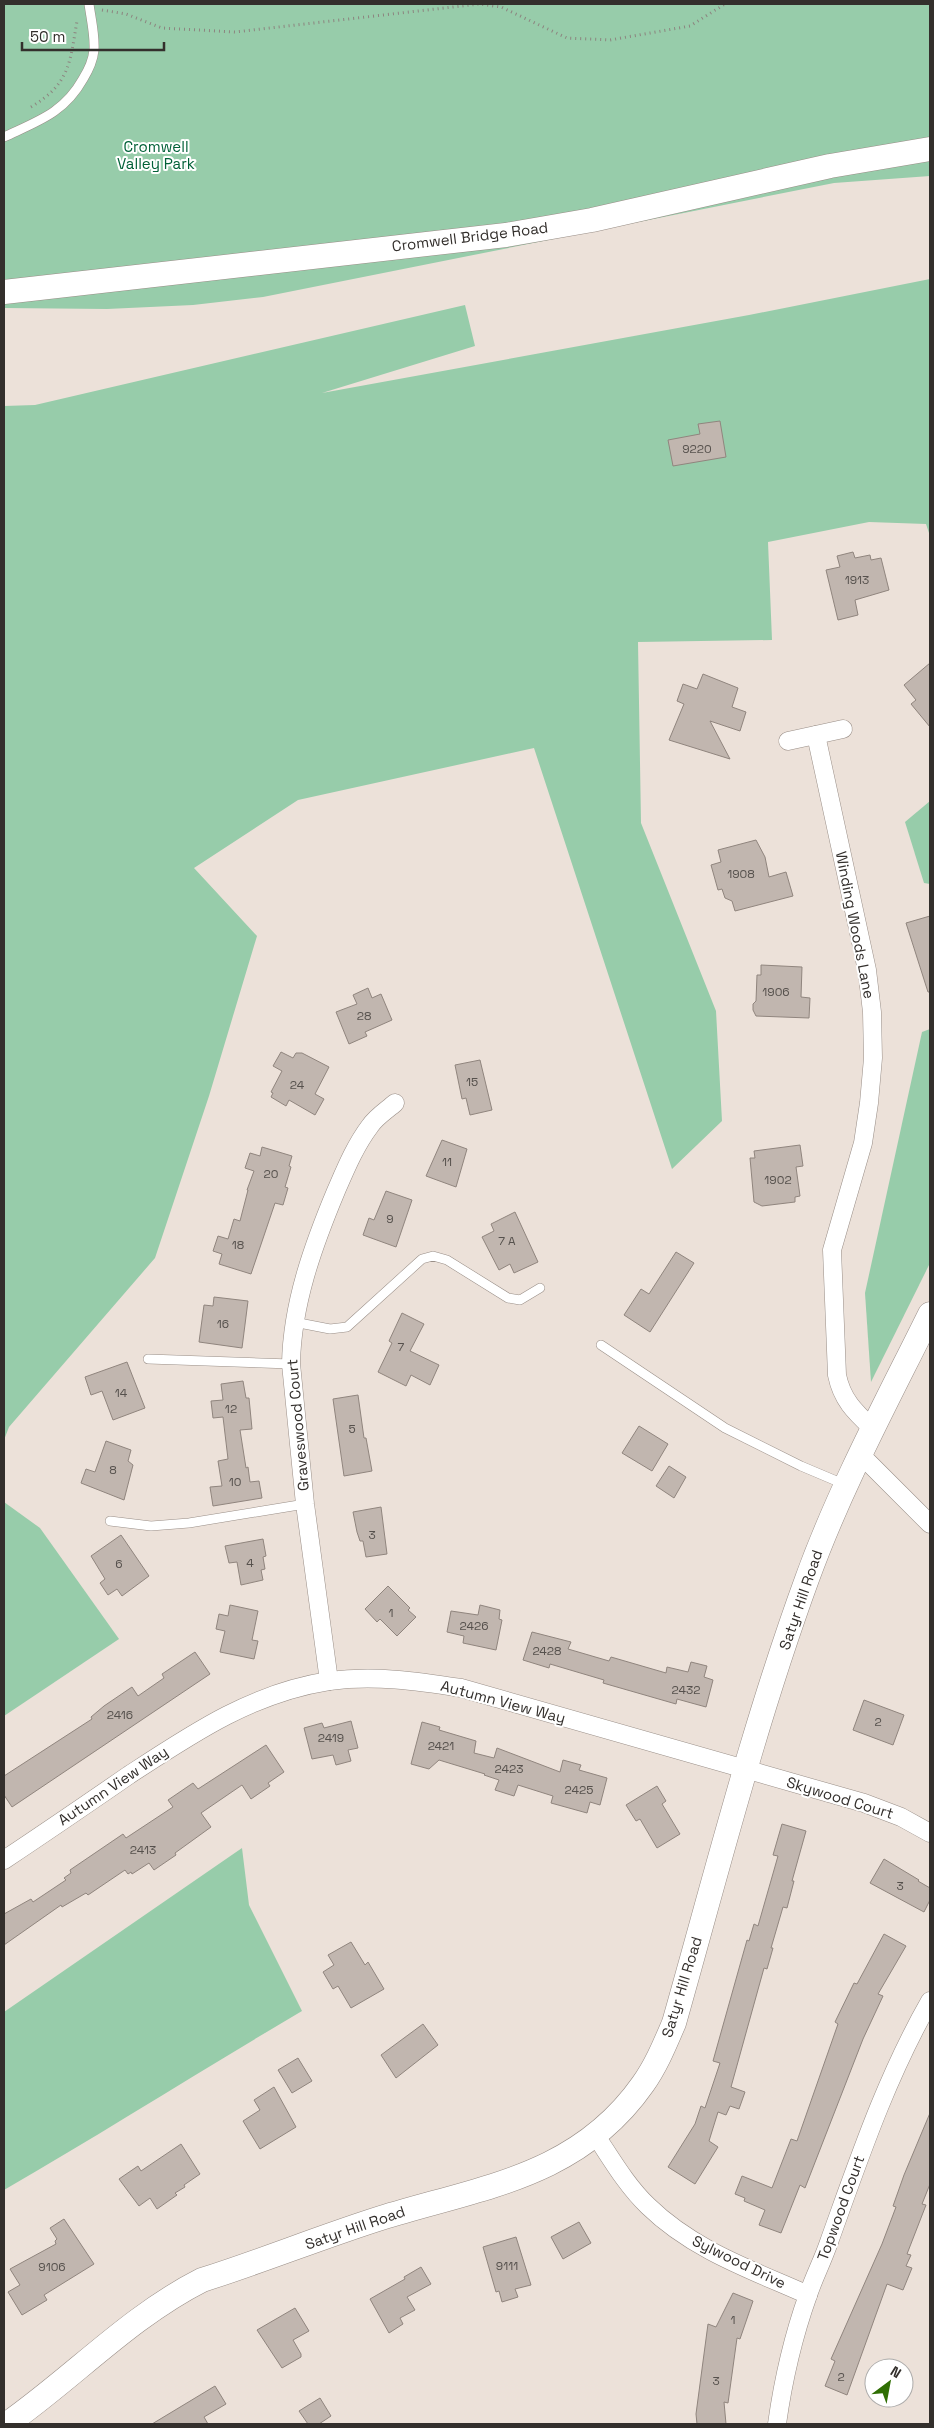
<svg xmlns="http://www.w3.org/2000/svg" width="934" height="2428" viewBox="0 0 934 2428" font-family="'Space Grotesk',sans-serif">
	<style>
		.green { fill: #97ccaa }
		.building { fill: #c1b6af; stroke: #90857e }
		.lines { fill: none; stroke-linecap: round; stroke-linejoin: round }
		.lane-casing { stroke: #998e87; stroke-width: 10 }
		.street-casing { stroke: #998e87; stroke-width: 19 }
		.secondary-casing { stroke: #998e87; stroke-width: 25 }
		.path { stroke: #8c847f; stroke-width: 3; stroke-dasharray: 1 4; stroke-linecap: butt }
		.lane { stroke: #fff; stroke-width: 9 }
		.street { stroke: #fff; stroke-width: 18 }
		.secondary { stroke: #fff; stroke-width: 24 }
		.labels { text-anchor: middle; stroke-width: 4; stroke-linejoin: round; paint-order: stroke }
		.number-label { font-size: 12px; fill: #56514d }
		.park-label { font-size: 15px; fill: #026138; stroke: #fff }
		.street-label { font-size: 15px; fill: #332f2c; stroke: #fff }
	</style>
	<rect width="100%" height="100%" fill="#ece1d9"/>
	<g class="green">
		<polygon points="4,4 930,4 930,176 834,183 263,297 193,305 107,309 4,308"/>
		<polygon points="930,279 930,536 926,524 869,522 768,542 772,640 638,642 641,823 716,1011 722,1121 672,1169 534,748 298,800 194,868 257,936 209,1096 155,1258 9,1427 4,1440 4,406 35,405 465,305 475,346 322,393 749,315"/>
		<polygon points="930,801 930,884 924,883 905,822"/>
		<polygon points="930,1029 930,1263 871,1382 865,1293 922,1032"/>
		<polygon points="4,1502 40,1528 119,1639 4,1716"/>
		<path d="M242,1848l7,57 53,106c-100,59 -198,121 -298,179v-178z"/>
	</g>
	<g class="building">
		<polygon points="720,421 726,457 673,466 668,440 700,434 698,424"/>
		<polygon points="853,552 855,558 870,555 871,560 881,558 889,590 855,600 858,615 838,620 826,570 840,567 837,556"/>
		<polygon points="930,663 930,727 911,704 916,700 904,685"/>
		<polygon points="703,674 738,688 732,707 746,712 740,731 710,721 730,759 669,740 684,704 677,701 683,684 697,689"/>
		<polygon points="756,840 765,857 769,877 786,872 793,896 735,911 732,901 725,898 722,889 718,890 711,865 721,862 718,850"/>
		<polygon points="930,916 930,992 928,992 906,923"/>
		<polygon points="761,965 802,967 801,997 810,998 809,1018 756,1016 753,1010 753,1004 756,1001 757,975 761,975"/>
		<polygon points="368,988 372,998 381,994 392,1020 365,1032 367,1036 349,1044 336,1012 357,1004 353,995"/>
		<polygon points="281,1052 293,1058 296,1053 302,1053 329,1067 315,1094 324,1099 315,1115 289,1100 286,1106 271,1097 273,1093 271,1092 282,1071 273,1066"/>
		<polygon points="480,1060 492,1110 470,1115 466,1098 462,1099 455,1065"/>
		<polygon points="442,1140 467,1149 456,1187 426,1176"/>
		<polygon points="800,1145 803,1166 796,1167 800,1196 795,1197 795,1202 762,1206 754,1202 750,1158 755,1158 754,1151"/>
		<polygon points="262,1147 292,1156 289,1166 291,1167 285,1187 288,1188 283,1205 275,1203 251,1274 219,1264 222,1254 213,1251 218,1236 228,1239 234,1219 240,1221 248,1190 247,1190 254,1171 245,1168 250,1153 260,1156"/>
		<polygon points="386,1191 412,1200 396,1247 363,1235 369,1218 374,1220"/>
		<polygon points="515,1212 538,1262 514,1273 510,1264 499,1270 482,1237 494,1231 491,1224"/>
		<polygon points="676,1252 694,1263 650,1332 624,1315 641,1289 649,1294"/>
		<polygon points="214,1297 248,1301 242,1348 199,1342 204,1305 213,1306"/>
		<polygon points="402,1313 424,1324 410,1351 439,1365 430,1385 411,1375 406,1386 378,1372 392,1343 389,1341"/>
		<polygon points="127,1362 145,1408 113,1420 102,1391 91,1395 85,1377"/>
		<polygon points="243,1381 246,1398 249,1398 252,1429 240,1430 246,1468 248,1467 250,1482 259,1481 262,1498 213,1506 210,1487 222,1486 218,1461 228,1459 223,1417 213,1418 211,1401 223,1400 221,1384"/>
		<polygon points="358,1395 364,1438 366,1438 372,1471 344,1476 333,1399"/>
		<polygon points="639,1426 668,1444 652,1471 622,1453"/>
		<polygon points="106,1441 131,1450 128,1461 133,1465 124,1500 81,1483 86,1469 95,1472"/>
		<polygon points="669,1466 686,1477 674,1498 656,1486"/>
		<polygon points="381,1507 387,1554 366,1557 363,1541 360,1541 357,1532 353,1512"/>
		<polygon points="121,1535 149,1576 122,1596 117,1589 108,1595 100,1583 105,1579 91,1556"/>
		<polygon points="263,1539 266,1556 263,1557 265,1569 261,1570 263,1580 241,1585 237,1562 229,1563 225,1546"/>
		<polygon points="388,1586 410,1608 408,1610 416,1617 397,1636 380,1619 377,1622 365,1609"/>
		<polygon points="230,1605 258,1611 252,1640 258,1641 254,1659 220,1652 225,1631 216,1629 219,1614 228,1616"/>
		<polygon points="480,1605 500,1610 499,1619 502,1620 496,1650 463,1643 464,1636 447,1632 451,1611 478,1615"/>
		<polygon points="532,1632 571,1642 568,1649 609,1661 611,1657 666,1673 667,1667 688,1672 691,1662 707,1666 704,1677 713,1680 706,1707 677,1699 676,1704 603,1683 604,1680 550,1664 549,1668 523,1660"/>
		<polygon points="195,1652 210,1674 12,1807 4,1795 4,1776 92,1719 91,1717 104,1706 132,1687 138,1696 164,1678 162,1674"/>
		<polygon points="864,1700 904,1715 893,1745 853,1730"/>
		<polygon points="351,1721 358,1748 348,1750 351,1761 336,1765 333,1755 312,1759 304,1728 322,1723 324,1728"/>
		<polygon points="422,1722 440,1727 439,1730 476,1741 474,1753 494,1758 497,1748 560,1772 563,1760 581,1765 579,1770 607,1778 600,1805 590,1802 587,1813 551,1803 553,1796 518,1785 514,1796 495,1790 499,1780 484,1775 485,1774 439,1760 429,1769 411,1764"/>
		<polygon points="266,1745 284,1772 268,1783 270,1786 251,1799 242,1785 201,1813 211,1827 175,1853 176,1855 154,1870 149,1863 132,1874 131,1872 128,1874 125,1870 88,1895 86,1893 62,1907 61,1905 4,1945 4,1914 31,1899 33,1902 66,1880 64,1878 71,1873 70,1870 123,1834 126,1838 173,1807 168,1800 193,1783 198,1789"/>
		<polygon points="657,1786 666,1801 662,1804 680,1834 657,1848 640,1819 636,1821 626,1805"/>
		<polygon points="782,1824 806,1831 792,1881 794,1881 787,1908 783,1907 771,1948 773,1948 767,1969 764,1968 731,2087 745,2092 739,2109 730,2106 726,2115 718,2112 709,2141 718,2147 695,2184 668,2167 695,2124 701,2106 705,2108 720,2063 713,2061 747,1940 749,1941 754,1924 758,1926 778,1856 773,1855"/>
		<polygon points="884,1859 919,1880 918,1881 930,1888 930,1900 924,1912 870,1883"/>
		<polygon points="884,1934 906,1946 878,1994 883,1996 863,2039 805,2188 800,2185 781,2233 759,2225 765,2210 744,2201 745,2198 735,2194 742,2176 772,2188 791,2139 797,2141 838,2024 835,2022 854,1983 857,1984"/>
		<polygon points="351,1942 365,1965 368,1962 384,1989 351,2008 338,1986 333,1989 323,1972 334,1965 328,1955"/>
		<polygon points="423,2024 438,2045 396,2078 381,2055"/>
		<polygon points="298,2058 312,2081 292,2093 278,2070"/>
		<polygon points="274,2087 296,2127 260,2149 243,2121 260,2110 254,2100"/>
		<polygon points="930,2113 930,2184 922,2204 926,2205 907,2254 911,2255 906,2266 912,2268 903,2290 887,2284 847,2395 825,2386 835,2361 831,2359 882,2244 896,2207 893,2206 904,2175"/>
		<polygon points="181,2144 200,2174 184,2185 185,2187 175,2193 177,2195 157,2209 150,2198 139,2206 119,2179 138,2166 141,2171"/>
		<polygon points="64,2219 94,2264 44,2295 47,2300 22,2315 8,2292 20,2285 10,2269 56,2244 55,2241 57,2239 50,2228"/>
		<polygon points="579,2222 591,2243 563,2259 551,2237"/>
		<polygon points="516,2237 531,2285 515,2289 518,2297 502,2302 499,2291 496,2292 483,2247"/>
		<polygon points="421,2267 431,2284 407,2297 415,2310 400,2318 403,2324 389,2333 370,2299 405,2279 404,2277"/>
		<polygon points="733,2293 753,2301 740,2339 737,2338 728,2403 724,2402 726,2424 697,2424 696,2414 708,2324 716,2327"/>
		<polygon points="295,2308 309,2331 293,2340 301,2354 301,2357 282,2368 257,2330"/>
		<polygon points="215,2386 226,2404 204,2417 208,2424 152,2424"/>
		<polygon points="320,2398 331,2416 319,2424 308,2424 299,2411"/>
	</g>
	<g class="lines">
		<defs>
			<g id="lane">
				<path d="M4,137c34,-16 60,-24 79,-58 5,-8 10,-19 11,-29 1,-15 -3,-31 -5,-46"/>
				<polyline points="294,1322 330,1329 347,1327 422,1259 433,1256 447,1260 508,1298 520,1300 540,1288"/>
				<polyline points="601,1345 725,1428 801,1466 846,1485"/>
				<polyline points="148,1359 291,1364"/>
				<polyline points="110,1521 151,1526 189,1523 305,1504"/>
			</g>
			<g id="street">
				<path d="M816,735l51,235 5,42 1,46 -4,45 -6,40 -31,107 5,125c5,25 18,37 36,54"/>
				<polyline points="788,741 843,729"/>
				<polyline points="860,1454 930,1524"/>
				<path d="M329,1681l-24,-177 -14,-140c1,-60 22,-118 45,-173 10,-23 19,-45 34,-65 6,-9 17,-16 25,-23"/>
				<path d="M4,1860c42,-28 83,-56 125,-85 64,-42 123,-82 200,-94 45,-6 88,0 132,7l403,115 37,14 29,16"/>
				<path d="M596,2136c16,24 31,50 52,70 45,44 104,64 160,89"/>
				<path d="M777,2424c6,-43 16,-87 31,-129 6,-18 15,-35 21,-53 30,-83 57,-164 101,-241"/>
			</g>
			<g id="secondary">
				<polyline points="4,292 506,235 592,220 830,166 930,149"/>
				<path d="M7,2424c67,-47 122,-107 195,-144 60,-19 119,-43 179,-62 100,-31 197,-41 262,-134 13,-18 22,-40 31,-61 42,-148 80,-299 133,-444 33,-91 80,-178 123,-265"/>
			</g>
		</defs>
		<use href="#lane" class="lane-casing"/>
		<use href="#street" class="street-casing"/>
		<use href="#secondary" class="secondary-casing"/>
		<g class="path">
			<polyline points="102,10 126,14 162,28 235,32 479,4 501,7 567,38 610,40 690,26 725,4"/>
			<path d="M31,107c39,-23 39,-45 46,-86"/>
		</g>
		<use href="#lane" class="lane"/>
		<use href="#street" class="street"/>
		<use href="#secondary" class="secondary"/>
	</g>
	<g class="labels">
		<g class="number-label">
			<text x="697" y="453">9220</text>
			<text x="857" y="584">1913</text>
			<text x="741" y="878">1908</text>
			<text x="776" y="996">1906</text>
			<text x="364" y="1020">28</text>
			<text x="472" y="1086">15</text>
			<text x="297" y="1089">24</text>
			<text x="447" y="1166">11</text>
			<text x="271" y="1178">20</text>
			<text x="778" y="1184">1902</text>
			<text x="390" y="1223">9</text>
			<text x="507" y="1245">7 A</text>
			<text x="238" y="1249">18</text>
			<text x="223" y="1328">16</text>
			<text x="401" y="1351">7</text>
			<text x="121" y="1397">14</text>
			<text x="231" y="1413">12</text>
			<text x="352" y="1433">5</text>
			<text x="113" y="1474">8</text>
			<text x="235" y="1486">10</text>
			<text x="372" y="1539">3</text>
			<text x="250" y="1567">4</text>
			<text x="119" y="1568">6</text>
			<text x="391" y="1617">1</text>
			<text x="474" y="1630">2426</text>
			<text x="547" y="1655">2428</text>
			<text x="686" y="1694">2432</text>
			<text x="120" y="1719">2416</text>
			<text x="878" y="1726">2</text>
			<text x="331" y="1742">2419</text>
			<text x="441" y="1750">2421</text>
			<text x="509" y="1773">2423</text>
			<text x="579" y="1794">2425</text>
			<text x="143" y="1854">2413</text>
			<text x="900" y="1890">3</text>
			<text x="507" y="2270">9111</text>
			<text x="52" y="2271">9106</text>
			<text x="733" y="2324">1</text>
			<text x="841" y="2381">2</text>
			<text x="716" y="2385">3</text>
		</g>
		<g class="park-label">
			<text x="156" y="152">Cromwell<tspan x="156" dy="17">Valley Park</tspan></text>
		</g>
		<g class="street-label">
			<text transform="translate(470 237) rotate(-7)" y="5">Cromwell Bridge Road</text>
			<text transform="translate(855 925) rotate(79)" y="5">Winding Woods Lane</text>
			<text transform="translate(298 1425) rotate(-95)" y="5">Graveswood Court</text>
			<text transform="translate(801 1600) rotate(-71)" y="5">Satyr Hill Road</text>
			<text transform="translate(503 1702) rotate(15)" y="5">Autumn View Way</text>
			<text transform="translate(113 1786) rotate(-34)" y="5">Autumn View Way</text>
			<text transform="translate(840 1798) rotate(17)" y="5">Skywood Court</text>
			<text transform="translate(682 1987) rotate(-73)" y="5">Satyr Hill Road</text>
			<text transform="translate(841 2208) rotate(-70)" y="5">Topwood Court</text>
			<text transform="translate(355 2228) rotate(-19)" y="5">Satyr Hill Road</text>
			<text transform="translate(739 2262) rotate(26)" y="5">Sylwood Drive</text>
		</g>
	</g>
	<rect width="934" height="2428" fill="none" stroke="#332f2c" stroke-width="10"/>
	<g transform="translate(889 2383) rotate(32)"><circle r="24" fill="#ffffff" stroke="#adacab"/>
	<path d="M0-4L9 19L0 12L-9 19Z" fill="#2f6e03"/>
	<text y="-8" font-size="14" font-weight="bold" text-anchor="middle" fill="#332f2c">N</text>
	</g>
	<path d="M22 42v8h142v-8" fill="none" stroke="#332f2c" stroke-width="2.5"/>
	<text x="30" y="42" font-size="15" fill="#332f2c" stroke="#ffffff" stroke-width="4" paint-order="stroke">50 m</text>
</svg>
